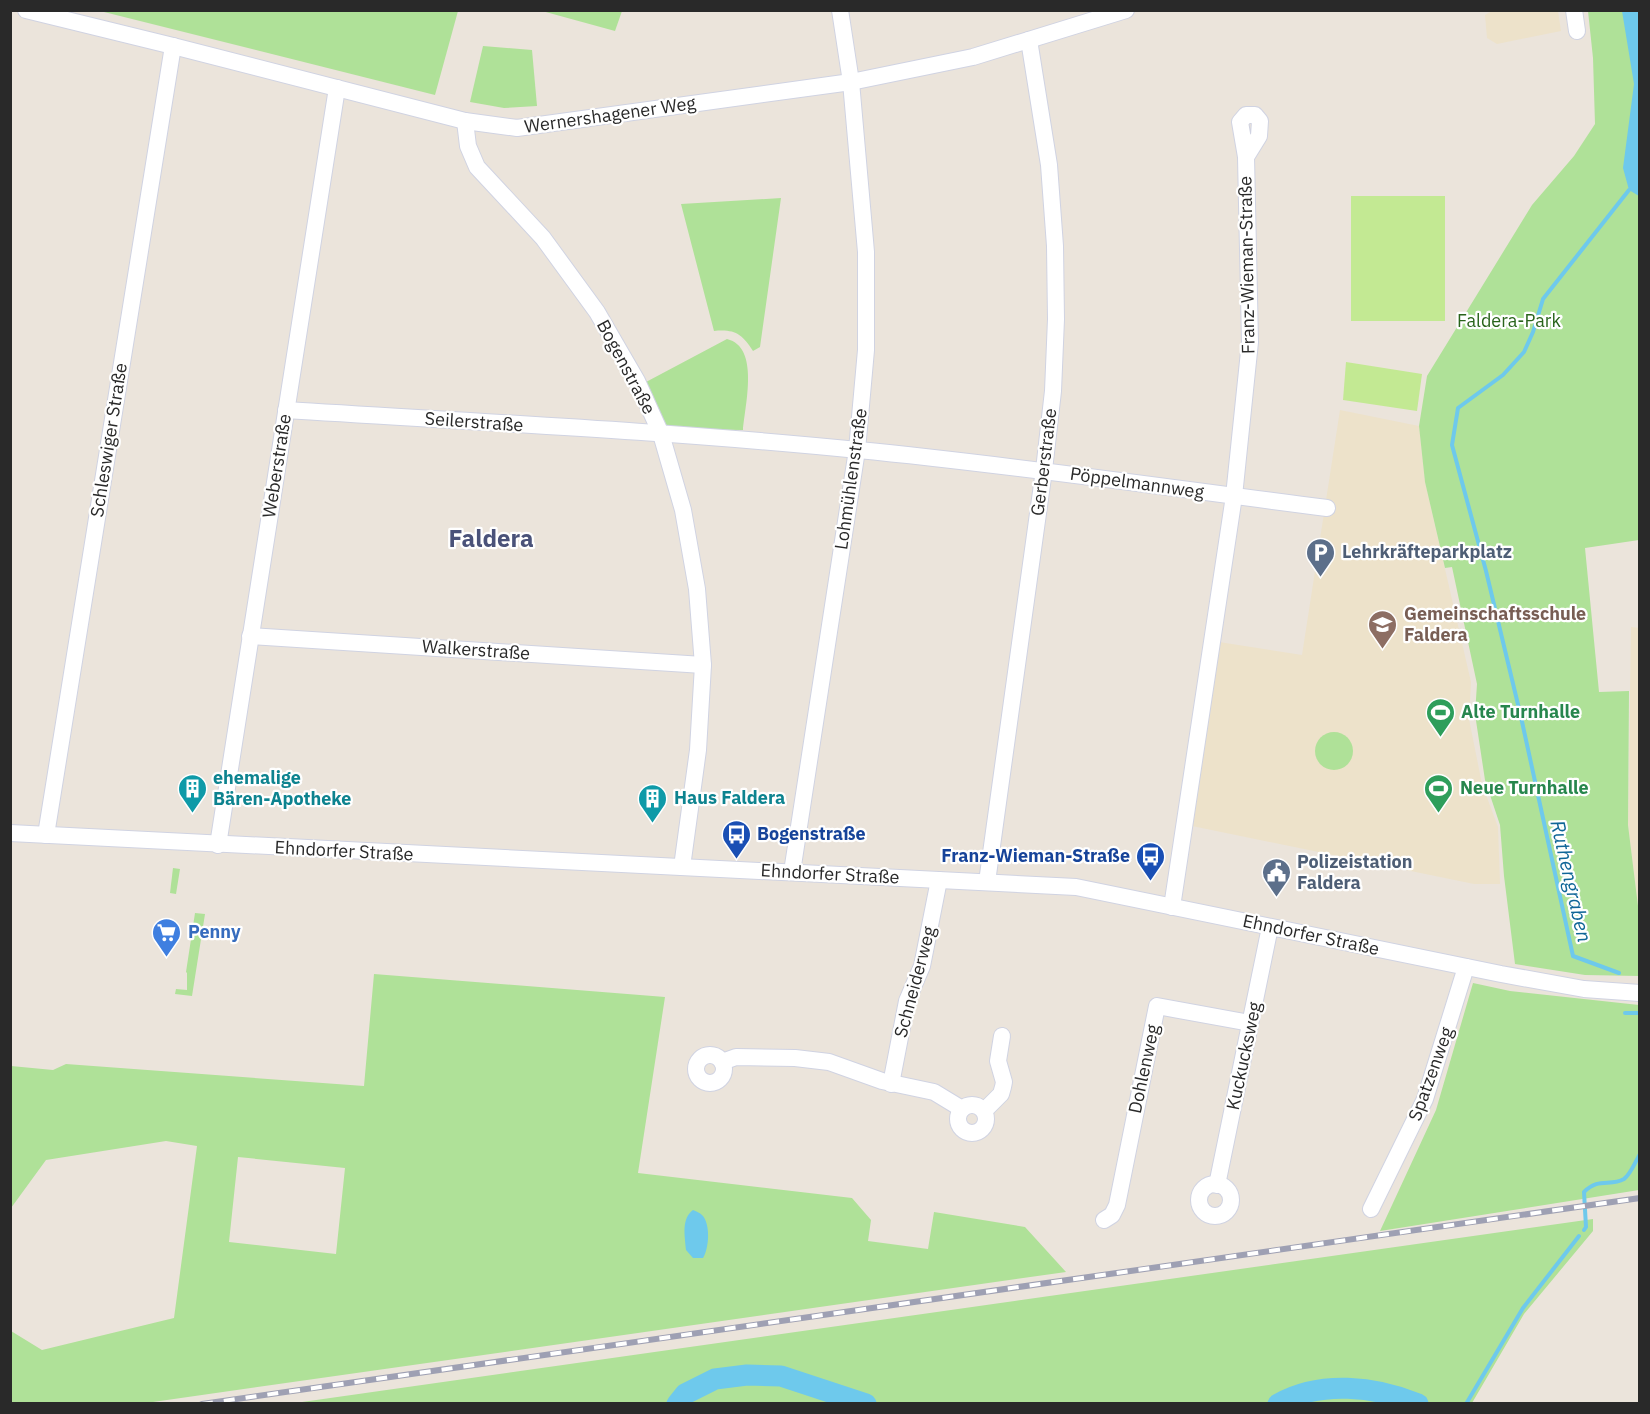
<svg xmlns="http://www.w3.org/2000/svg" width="1650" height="1414" viewBox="0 0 1650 1414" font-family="'IBM Plex Sans',sans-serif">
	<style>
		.education { fill: #ede2ca }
		.green { fill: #afe198; fill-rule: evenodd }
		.pitch { fill: #c3e993 }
		.water { fill: #6ec9ec }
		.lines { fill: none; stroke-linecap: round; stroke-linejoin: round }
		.stream { stroke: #6ec9ec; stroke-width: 4 }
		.river { stroke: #6ec9ec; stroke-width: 21 }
		.minor-casing { stroke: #d0d3e2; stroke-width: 18 }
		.minor { stroke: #fff; stroke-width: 16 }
		.rail-casing { stroke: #9ea0b3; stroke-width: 6 }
		.rail { stroke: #fff; stroke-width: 4; stroke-dasharray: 11; stroke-linecap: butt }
		.labels { text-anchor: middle; stroke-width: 4.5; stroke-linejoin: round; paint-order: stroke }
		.street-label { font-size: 18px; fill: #292929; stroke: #fff }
		.park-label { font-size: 18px; fill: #29641b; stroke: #fff }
		.service-label { font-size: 18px; font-weight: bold; fill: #4e5e75; stroke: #fff; text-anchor: start }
		.education-label { font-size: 18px; font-weight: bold; fill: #785e54; stroke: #fff; text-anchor: start }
		.leisure-label { font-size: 18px; font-weight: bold; fill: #27864d; stroke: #fff; text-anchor: start }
		.culture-label { font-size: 18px; font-weight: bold; fill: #0d838f; stroke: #fff; text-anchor: start }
		.transit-label { font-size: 18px; font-weight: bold; fill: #164399; stroke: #fff; text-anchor: start }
		.shop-label { font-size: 18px; font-weight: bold; fill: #366cbe; stroke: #fff; text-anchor: start }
		.water-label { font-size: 20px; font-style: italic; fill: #0f6697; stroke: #fff }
		.district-label { font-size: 24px; font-weight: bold; fill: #4a5279; stroke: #fff }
	</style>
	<rect width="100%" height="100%" fill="#ebe4db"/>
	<g class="education">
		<polygon points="1492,11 1558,11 1561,31 1497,44 1487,38 1485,15"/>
		<polygon points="1340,410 1419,426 1425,482 1471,682 1469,719 1482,784 1498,827 1500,884 1474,884 1192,826 1219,642 1302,655"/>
		<polygon points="1631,627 1640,628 1639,914 1628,825"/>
	</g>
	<g class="green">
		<polygon points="100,11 458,11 435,95"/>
		<polygon points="542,11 622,11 615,31"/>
		<polygon points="1588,11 1639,11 1639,540 1585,548 1599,692 1629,691 1628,825 1639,914 1639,976 1585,975 1515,964 1504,876 1500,825 1485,780 1475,714 1477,684 1452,567 1445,568 1425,482 1419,426 1427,376 1532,205 1574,156 1595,124 1593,58"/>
		<polygon points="483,46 532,50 537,106 504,108 470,102"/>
		<path d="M781,198l-21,149 -7,4c-11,-17 -18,-22 -39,-20l-33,-127z"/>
		<path d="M727,339c33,8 18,66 16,91l-77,-1 -20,-47z"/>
		<circle cx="1334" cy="751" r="19"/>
		<polygon points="173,868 180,869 176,894 170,893"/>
		<polygon points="195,913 205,914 192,996 175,994 176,989 187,990 187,973 186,972"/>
		<path d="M374,974l291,23 -27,176 214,25 19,22 -3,21 60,8 6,-37 91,15 41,45 -920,131h-135v-72l31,19 132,-32 23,-172 -31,-5 -120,19 -35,48v-142l42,4 13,-6 298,22zM238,1157l107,11 -9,86 -107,-12z"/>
		<polygon points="1473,983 1510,991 1639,1005 1639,1190 1380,1231 1436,1110"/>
		<polygon points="1593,1219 1593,1231 1524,1314 1472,1403 295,1403"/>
	</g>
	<g class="pitch">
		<rect x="1351" y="196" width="94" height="125"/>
		<polygon points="1346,362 1422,374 1417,411 1343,400"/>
	</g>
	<g class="water">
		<polygon points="1622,11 1639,11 1639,196 1629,190 1623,168 1634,84"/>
		<path d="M693,1210c3,1 7,3 9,5 9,9 7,34 1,43h-10l-7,-8c-1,-14 -5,-31 7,-40z"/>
	</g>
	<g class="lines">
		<g class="stream">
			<polyline points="1619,973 1573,956 1521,717 1486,571 1452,445 1458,408 1503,375 1524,352 1533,332 1543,299 1629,190"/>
			<polyline points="1625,1013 1640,1013"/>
			<path d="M1584,1230l2,-3 -2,-35c15,-15 26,-5 40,-13 7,-5 11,-17 16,-25"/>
			<polyline points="1466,1404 1523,1308 1579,1236"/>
		</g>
		<g class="river">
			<polyline points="677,1404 685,1394 715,1379 747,1375 781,1376 866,1404"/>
			<path d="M1278,1404c42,-24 97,-18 140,0"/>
		</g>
		<defs>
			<g id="minor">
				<polyline points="26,10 173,46 465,121 517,128 851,82 973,57 1126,10"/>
				<polyline points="1574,10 1577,31"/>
				<polyline points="465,121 468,146 477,167 543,238 597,312 637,381 661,434 683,510 697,589 703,665 698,750 682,867"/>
				<path d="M286,410c191,12 382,21 572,40 156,15 312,38 469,58"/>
				<polyline points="250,636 703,665"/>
				<polyline points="10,833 1076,887 1501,974 1584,989 1640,993"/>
				<polyline points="46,835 173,46"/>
				<polyline points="218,845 337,88"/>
				<polyline points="792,872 857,450 866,350 866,252 851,82 840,10"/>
				<polyline points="987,882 1044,470 1053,391 1056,319 1055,246 1049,165 1029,40"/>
				<polyline points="1172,907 1234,496 1250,342 1246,157 1259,136 1260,121 1255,115 1246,115 1240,122 1246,157"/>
				<circle cx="710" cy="1069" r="14"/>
				<polyline points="722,1062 736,1057 795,1058 829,1062 882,1081 934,1092 962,1109"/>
				<polyline points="891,1084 907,1001 922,966 939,880"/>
				<circle cx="972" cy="1119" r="14"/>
				<polyline points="984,1111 1001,1094 1003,1087 1004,1082 998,1061 1002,1036"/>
				<circle cx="1215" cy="1200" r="16"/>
				<polyline points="1217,1185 1270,927"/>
				<polyline points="1371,1209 1425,1099 1466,967"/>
				<polyline points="1104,1220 1112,1215 1117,1205 1157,1006 1250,1023"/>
			</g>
		</defs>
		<use href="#minor" class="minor-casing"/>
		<use href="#minor" class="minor"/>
		<defs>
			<polyline id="rail" points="202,1404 1640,1198"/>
		</defs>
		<use href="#rail" class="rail-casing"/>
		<use href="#rail" class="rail"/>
	</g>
	<defs>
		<symbol id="parking-pin" viewBox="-11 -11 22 30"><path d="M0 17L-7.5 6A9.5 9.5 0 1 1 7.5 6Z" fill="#5c6f8a" stroke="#fff"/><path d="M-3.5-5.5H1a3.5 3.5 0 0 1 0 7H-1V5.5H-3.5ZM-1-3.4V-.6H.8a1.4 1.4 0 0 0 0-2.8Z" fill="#fff"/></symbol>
		<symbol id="school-pin" viewBox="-11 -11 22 30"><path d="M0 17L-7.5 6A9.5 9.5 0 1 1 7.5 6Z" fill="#8d6e63" stroke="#fff"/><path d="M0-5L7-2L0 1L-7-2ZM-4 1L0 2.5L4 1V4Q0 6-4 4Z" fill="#fff"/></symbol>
		<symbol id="stadium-pin" viewBox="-11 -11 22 30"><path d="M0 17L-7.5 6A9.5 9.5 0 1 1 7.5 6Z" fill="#2e9e5b" stroke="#fff"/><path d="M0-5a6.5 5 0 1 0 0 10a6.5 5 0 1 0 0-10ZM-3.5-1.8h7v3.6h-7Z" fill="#fff"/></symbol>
		<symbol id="building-pin" viewBox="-11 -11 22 30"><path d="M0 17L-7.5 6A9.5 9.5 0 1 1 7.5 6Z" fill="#0f9aa8" stroke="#fff"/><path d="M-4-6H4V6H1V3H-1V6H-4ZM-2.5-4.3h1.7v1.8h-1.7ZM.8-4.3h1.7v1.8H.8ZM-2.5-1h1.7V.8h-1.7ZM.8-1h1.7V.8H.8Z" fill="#fff"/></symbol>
		<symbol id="bus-pin" viewBox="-11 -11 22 30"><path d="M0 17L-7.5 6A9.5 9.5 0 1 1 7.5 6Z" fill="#1a4fb4" stroke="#fff"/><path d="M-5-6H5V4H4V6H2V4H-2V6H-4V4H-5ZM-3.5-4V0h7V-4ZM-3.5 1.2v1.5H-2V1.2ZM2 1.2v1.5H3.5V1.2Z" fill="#fff"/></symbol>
		<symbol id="civic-pin" viewBox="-11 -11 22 30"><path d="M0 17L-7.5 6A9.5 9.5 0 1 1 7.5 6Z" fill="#5c6f8a" stroke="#fff"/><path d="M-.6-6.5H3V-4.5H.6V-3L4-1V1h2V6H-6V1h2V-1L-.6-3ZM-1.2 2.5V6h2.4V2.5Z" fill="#fff"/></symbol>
		<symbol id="supermarket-pin" viewBox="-11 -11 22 30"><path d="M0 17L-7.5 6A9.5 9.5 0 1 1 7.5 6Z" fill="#3f7fe0" stroke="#fff"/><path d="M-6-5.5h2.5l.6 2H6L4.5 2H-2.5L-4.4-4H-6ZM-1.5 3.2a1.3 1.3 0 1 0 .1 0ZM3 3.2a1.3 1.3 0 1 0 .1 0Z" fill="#fff"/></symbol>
	</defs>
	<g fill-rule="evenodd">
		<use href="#parking-pin" x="1304" y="536" width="33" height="45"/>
		<use href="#school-pin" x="1366" y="608" width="33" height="45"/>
		<use href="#stadium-pin" x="1424" y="696" width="33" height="45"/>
		<use href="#building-pin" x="176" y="772" width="33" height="45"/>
		<use href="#stadium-pin" x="1422" y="772" width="33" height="45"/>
		<use href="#building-pin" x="636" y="782" width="33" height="45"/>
		<use href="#bus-pin" x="720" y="818" width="33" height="45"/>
		<use href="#bus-pin" x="1134" y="840" width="33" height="45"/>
		<use href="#civic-pin" x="1260" y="856" width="33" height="45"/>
		<use href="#supermarket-pin" x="150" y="916" width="33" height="45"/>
	</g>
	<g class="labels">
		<g class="street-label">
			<text transform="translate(610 115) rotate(-8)" y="6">Wernershagener Weg</text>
			<text transform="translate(1247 265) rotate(-91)" y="6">Franz-Wieman-Straße</text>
			<text transform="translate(626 367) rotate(62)" y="6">Bogenstraße</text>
			<text transform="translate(474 422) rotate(4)" y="6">Seilerstraße</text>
			<text transform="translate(109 440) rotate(-81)" y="6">Schleswiger Straße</text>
			<text transform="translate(1044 462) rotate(-83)" y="6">Gerberstraße</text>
			<text transform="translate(277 466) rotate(-81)" y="6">Weberstraße</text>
			<text transform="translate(851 479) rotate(-82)" y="6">Lohmühlenstraße</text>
			<text transform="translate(1137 483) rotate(8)" y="6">Pöppelmannweg</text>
			<text transform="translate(476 650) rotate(4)" y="6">Walkerstraße</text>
			<text transform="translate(344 851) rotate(3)" y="6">Ehndorfer Straße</text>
			<text transform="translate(830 874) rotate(3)" y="6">Ehndorfer Straße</text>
			<text transform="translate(1311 935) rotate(12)" y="6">Ehndorfer Straße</text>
			<text transform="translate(915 982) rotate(-75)" y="6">Schneiderweg</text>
			<text transform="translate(1244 1056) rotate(-78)" y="6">Kuckucksweg</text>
			<text transform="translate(1144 1069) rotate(-78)" y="6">Dohlenweg</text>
			<text transform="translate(1431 1074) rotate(-70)" y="6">Spatzenweg</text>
		</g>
		<g class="park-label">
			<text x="1509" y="327">Faldera-Park</text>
		</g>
		<g class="service-label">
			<text x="1342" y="558">Lehrkräfteparkplatz</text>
			<text x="1297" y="868">Polizeistation<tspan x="1297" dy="21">Faldera</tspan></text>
		</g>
		<g class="education-label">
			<text x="1404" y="620">Gemeinschaftsschule<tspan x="1404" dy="21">Faldera</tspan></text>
		</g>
		<g class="leisure-label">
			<text x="1461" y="718">Alte Turnhalle</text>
			<text x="1460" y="794">Neue Turnhalle</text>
		</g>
		<g class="culture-label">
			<text x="213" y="784">ehemalige<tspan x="213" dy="21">Bären-Apotheke</tspan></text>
			<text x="674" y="804">Haus Faldera</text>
		</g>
		<g class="transit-label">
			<text x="757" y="840">Bogenstraße</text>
			<text x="1130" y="862" text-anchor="end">Franz-Wieman-Straße</text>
		</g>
		<g class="shop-label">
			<text x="188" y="938">Penny</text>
		</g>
		<g class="water-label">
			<text transform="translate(1571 881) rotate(77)" y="7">Ruthengraben</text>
		</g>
		<g class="district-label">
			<text x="491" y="547">Faldera</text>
		</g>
	</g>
	<rect width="1650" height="1414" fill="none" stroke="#292929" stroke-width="24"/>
</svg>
